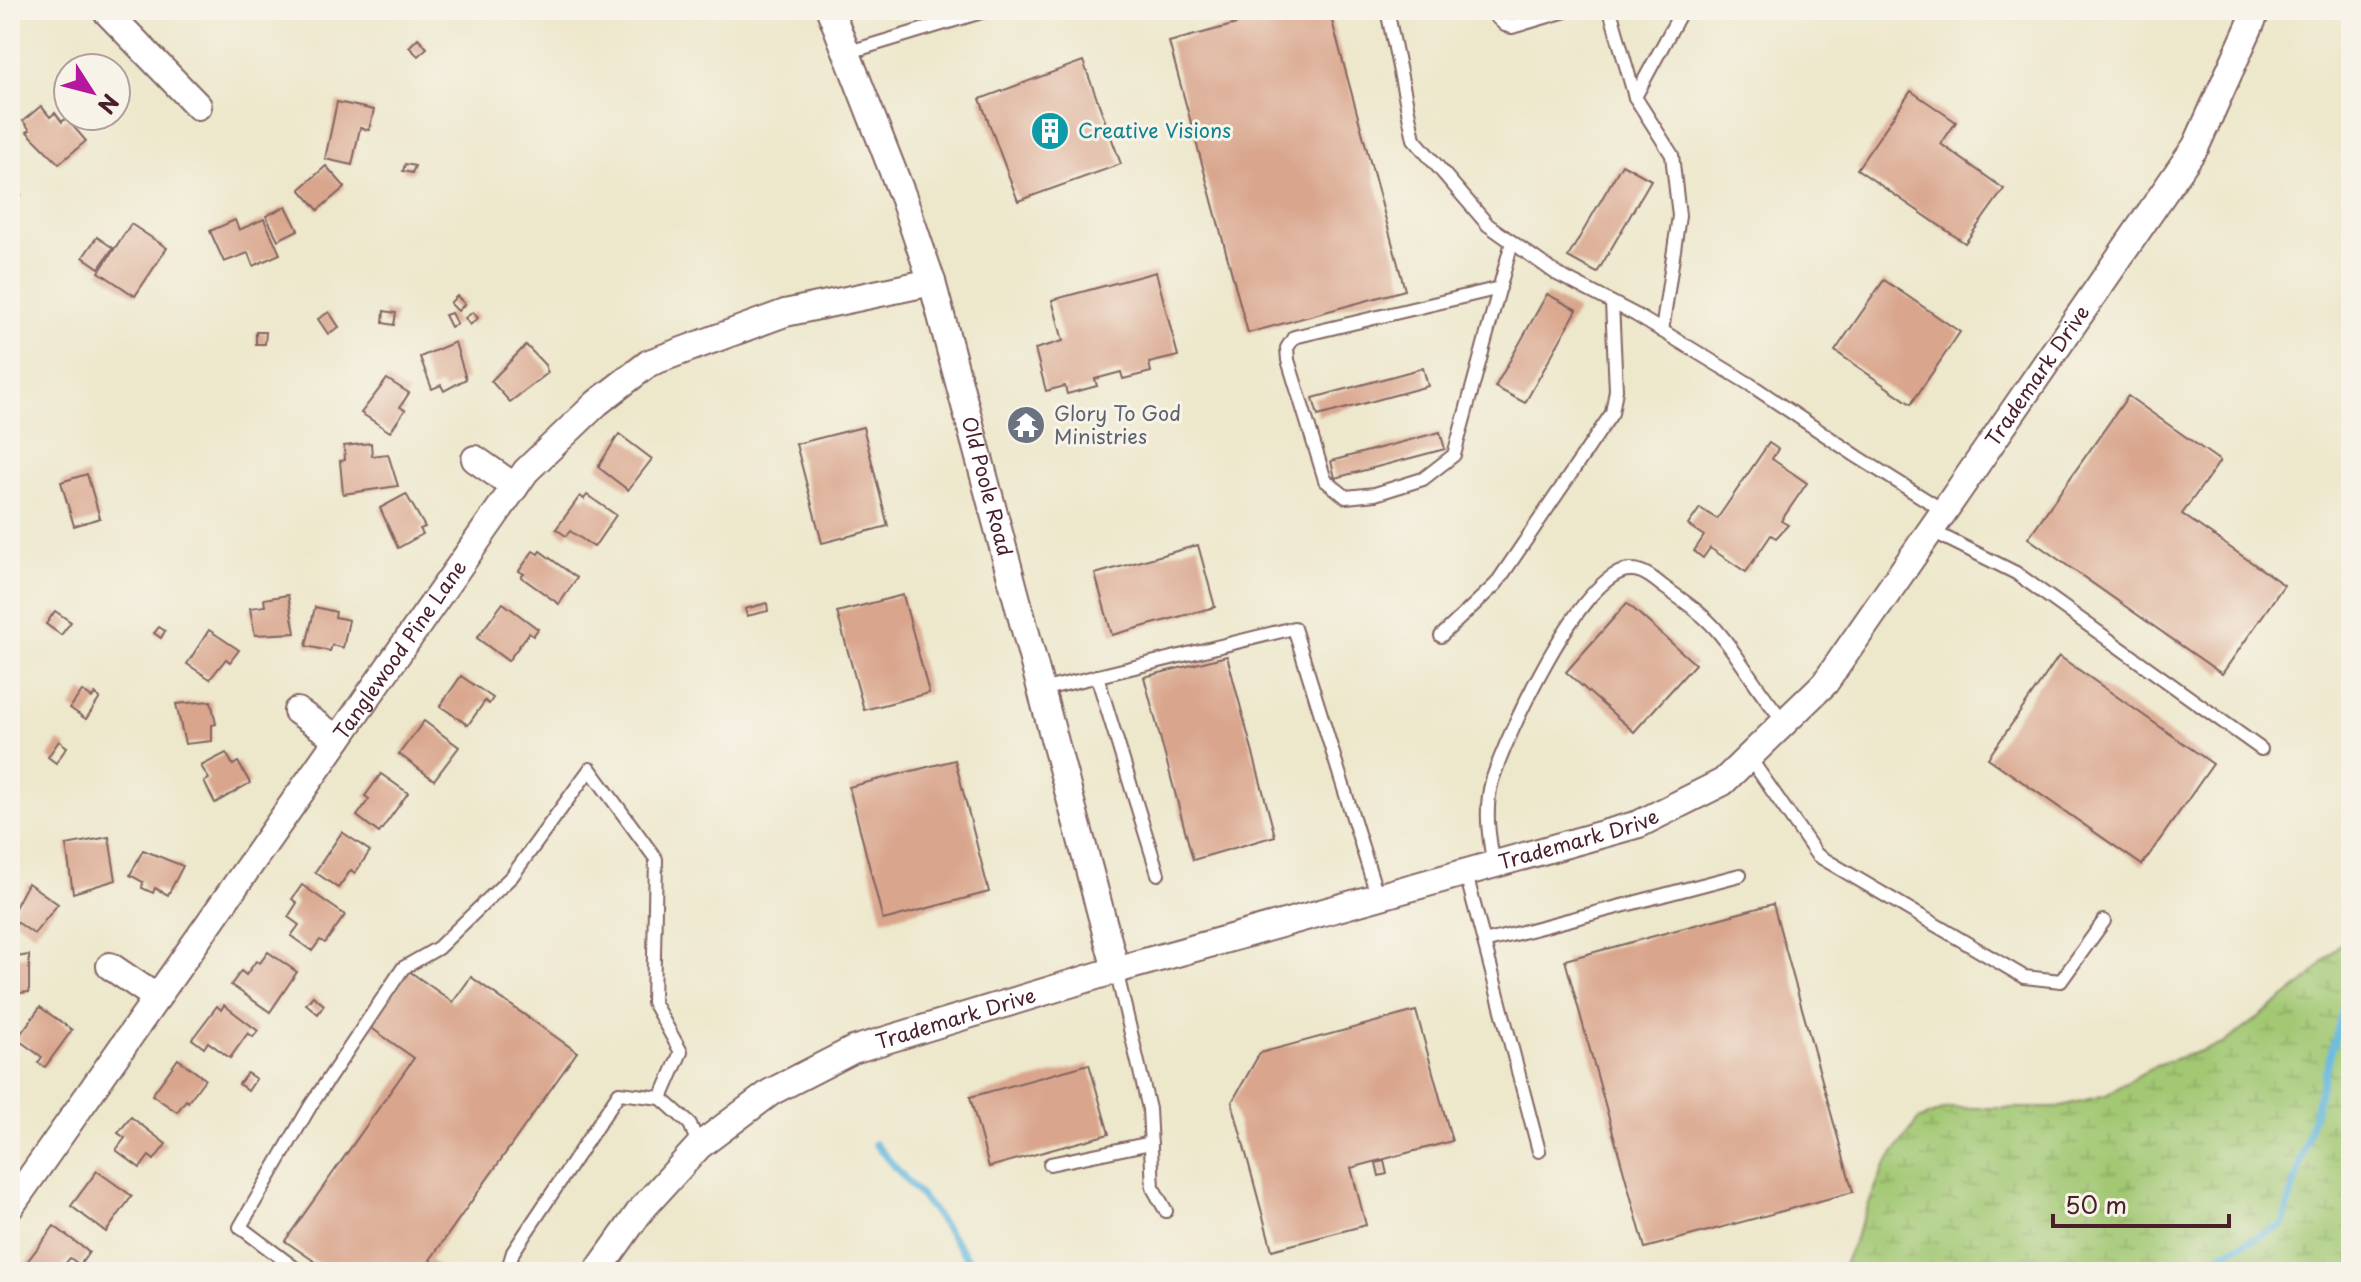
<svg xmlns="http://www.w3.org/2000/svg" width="2361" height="1282" viewBox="0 0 2361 1282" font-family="'Playpen Sans',sans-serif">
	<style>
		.wetland { fill: url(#wetland-marsh); stroke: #76744f; stroke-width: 2 }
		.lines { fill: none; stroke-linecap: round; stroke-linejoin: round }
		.stream { stroke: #61b6dd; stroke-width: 7 }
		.building { fill: #d9a58c }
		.service-casing { stroke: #836563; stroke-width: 16 }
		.minor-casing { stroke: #836563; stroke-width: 30 }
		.service { stroke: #fff; stroke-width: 12 }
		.minor { stroke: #fff; stroke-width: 26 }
		.labels { text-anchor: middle; stroke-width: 6; stroke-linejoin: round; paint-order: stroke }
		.culture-label { font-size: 20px; fill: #0d838f; stroke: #f7f3e8; text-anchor: start }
		.street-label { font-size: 20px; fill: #4a1f2b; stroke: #f7f3e8 }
		.worship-label { font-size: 20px; fill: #5b616d; stroke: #f7f3e8; text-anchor: start }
	</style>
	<defs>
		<pattern id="wetland-marsh" width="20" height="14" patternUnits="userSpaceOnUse" patternTransform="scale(2)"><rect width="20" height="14" fill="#a2c873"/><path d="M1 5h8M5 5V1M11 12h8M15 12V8" fill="none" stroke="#8dab64"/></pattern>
	</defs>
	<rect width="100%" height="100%" fill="#f7f3e8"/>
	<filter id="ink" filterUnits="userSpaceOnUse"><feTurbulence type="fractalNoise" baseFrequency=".0125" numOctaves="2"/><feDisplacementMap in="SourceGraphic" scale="16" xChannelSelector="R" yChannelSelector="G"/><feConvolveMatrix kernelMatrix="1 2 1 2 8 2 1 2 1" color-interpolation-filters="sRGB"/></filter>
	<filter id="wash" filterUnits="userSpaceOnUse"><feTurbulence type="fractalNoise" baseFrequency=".006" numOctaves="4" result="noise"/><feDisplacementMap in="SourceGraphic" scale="32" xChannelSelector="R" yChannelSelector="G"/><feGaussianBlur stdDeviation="1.8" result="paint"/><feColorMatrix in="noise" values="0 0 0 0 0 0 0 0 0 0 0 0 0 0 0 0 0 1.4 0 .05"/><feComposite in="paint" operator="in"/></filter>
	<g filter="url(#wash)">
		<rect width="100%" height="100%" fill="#ede7cb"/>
		<polygon class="wetland" points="2351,932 2351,1272 1841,1272 1884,1167 1918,1120 1948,1108 2053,1108 2106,1095 2156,1065 2223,1044 2304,983"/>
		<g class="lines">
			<g class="stream">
				<polyline points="875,1144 930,1207 978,1272"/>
				<polyline points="2183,1272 2283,1225 2351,980"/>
			</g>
		</g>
		<g id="blocks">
			<g class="building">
				<polygon points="1289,10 1329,10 1405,290 1248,333 1169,42"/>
				<polygon points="418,38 427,48 418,56 409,47"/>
				<polygon points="1083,61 1121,164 1018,201 980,99"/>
				<polygon points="1911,91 1956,122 1941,144 2004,189 1965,243 1857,169"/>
				<polygon points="337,102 374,110 369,130 360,128 352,165 325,159"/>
				<polygon points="41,106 50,117 55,113 62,122 66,118 86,141 59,164 27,132 30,130 23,121"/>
				<polygon points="405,164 415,166 412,173 403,171"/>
				<polygon points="1622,164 1651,180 1597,273 1568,257"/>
				<polygon points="326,166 345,187 318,210 300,189"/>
				<polygon points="14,186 21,195 10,206 10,190"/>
				<polygon points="286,206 298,230 278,240 266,216"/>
				<polygon points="264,219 280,254 253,266 248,253 224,262 210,231 235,220 239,230"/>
				<polygon points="131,224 167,248 135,296 99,272"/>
				<polygon points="97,237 113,248 99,268 83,257"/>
				<polygon points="1156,272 1178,356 1149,363 1151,372 1123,379 1121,372 1095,379 1097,386 1067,394 1065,386 1046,391 1035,349 1063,341 1052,300"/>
				<polygon points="1884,280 1960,332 1911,404 1835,351"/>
				<polygon points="1547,294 1577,310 1525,403 1495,387"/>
				<polygon points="457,296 465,304 458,311 450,303"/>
				<polygon points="384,311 396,313 394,325 383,323"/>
				<polygon points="329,312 339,327 328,334 318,319"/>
				<polygon points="473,312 478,318 470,325 465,318"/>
				<polygon points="451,313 457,324 451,327 445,315"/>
				<polygon points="256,332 266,332 265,344 256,344"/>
				<polygon points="455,342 466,379 444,391 441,385 432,389 420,357"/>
				<polygon points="526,345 545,365 548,373 510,402 491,381"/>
				<polygon points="1423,368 1428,386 1318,416 1313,398"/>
				<polygon points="387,379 409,393 400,407 405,410 390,432 361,413"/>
				<polygon points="2128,396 2220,461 2182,514 2284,585 2222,674 2028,538"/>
				<polygon points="863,427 888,526 822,543 796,444"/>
				<polygon points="1440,432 1445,449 1335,478 1331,461"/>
				<polygon points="619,434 652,459 628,490 598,467"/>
				<polygon points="371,443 372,456 388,454 398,486 343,494 340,461 345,460 344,446"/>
				<polygon points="1769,443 1778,449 1772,459 1807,483 1781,521 1788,525 1776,538 1771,535 1746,572 1710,548 1703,558 1694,551 1704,536 1688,525 1700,508 1717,519"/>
				<polygon points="87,474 100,518 74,526 61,482"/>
				<polygon points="406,494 425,527 420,529 423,534 398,548 380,508"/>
				<polygon points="587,495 616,515 594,547 570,531 566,536 556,529 580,496 584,499"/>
				<polygon points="1198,545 1215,607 1112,635 1095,574"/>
				<polygon points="533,551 538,554 540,551 577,578 559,604 521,577 524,574 519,571"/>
				<polygon points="288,595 295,633 255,635 250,608 265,606 264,599"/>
				<polygon points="903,595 929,693 864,710 837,612"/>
				<polygon points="503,603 538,629 533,636 529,633 508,661 477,638"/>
				<polygon points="767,603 768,611 747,616 745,609"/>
				<polygon points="1627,603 1695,664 1634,732 1566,672"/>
				<polygon points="315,607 336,612 335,617 349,620 343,648 332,645 330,651 306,646"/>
				<polygon points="55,611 71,622 61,635 46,624"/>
				<polygon points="159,627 165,631 161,638 154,633"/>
				<polygon points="209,630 239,650 230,662 226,659 210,679 187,664"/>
				<polygon points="1227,656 1275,836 1193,860 1144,677"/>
				<polygon points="2059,656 2213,764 2142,865 1988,758"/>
				<polygon points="461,676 493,698 489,704 485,701 468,725 440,706"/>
				<polygon points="82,691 92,698 95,694 100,698 86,719 70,708"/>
				<polygon points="211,701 216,724 212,725 212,741 185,744 176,704"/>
				<polygon points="424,721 459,747 434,780 399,754"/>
				<polygon points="59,741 67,747 56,763 48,757"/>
				<polygon points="226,753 233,765 238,762 250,783 215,803 204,782 209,779 201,766"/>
				<polygon points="955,760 989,892 883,920 849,787"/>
				<polygon points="381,774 408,793 379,833 357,816 369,799 365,796"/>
				<polygon points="342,832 370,851 355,873 351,870 338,888 315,872"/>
				<polygon points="109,837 116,880 73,893 66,845"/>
				<polygon points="143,850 183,866 168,895 155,888 153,893 142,888 143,882 130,875"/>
				<polygon points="28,883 58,904 34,934 10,917"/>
				<polygon points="302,885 345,915 325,943 320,940 312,951 291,936 299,925 288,917 297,903 292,899"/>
				<polygon points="1773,904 1853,1192 1645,1248 1565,960"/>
				<polygon points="268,952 297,972 270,1012 231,985 241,971 246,975 256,961 260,963"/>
				<polygon points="29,955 29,992 10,994 10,958"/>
				<polygon points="409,971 453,1002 471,977 577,1052 430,1260 447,1272 330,1272 285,1241 414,1058 370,1027"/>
				<polygon points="313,996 324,1005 318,1014 306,1004"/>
				<polygon points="224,1005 258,1031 253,1037 248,1033 230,1058 208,1042 204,1048 192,1039 217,1006 221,1010"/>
				<polygon points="40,1007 72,1030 45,1067 38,1063 42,1057 17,1039"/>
				<polygon points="1416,1011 1452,1141 1351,1168 1366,1225 1272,1250 1232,1102 1253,1065 1260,1053"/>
				<polygon points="178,1059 205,1079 188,1102 186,1100 177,1112 152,1095"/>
				<polygon points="1089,1064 1109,1134 989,1167 970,1097"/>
				<polygon points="247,1073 256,1079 248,1091 239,1084"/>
				<polygon points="131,1117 166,1144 154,1160 149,1156 140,1168 116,1150 125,1138 118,1133"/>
				<polygon points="1384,1161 1387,1174 1379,1176 1376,1163"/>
				<polygon points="97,1171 132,1196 106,1232 71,1206"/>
				<polygon points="54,1226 89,1252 80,1265 70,1258 58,1272 32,1272 24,1266"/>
			</g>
		</g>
	</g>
	<g filter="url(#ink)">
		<use href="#blocks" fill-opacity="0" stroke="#836563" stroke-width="2"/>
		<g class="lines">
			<defs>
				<g id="service">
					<polyline points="1387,10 1414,139 1488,225 1557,274 1636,315 1751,385 1858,457 1944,511"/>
					<polyline points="1489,10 1505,25 1512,27 1569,10"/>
					<polyline points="1610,10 1635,97 1672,155 1679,216 1662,331"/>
					<polyline points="846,53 988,10"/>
					<polyline points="1635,97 1682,10"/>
					<polyline points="1500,288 1294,337 1287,348 1288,360 1325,480 1346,497 1375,494 1423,479 1454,455 1512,242"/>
					<polyline points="1930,530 2016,573 2261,749"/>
					<polyline points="1441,636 1496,584 1612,413 1616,390 1612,303"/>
					<polyline points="1097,676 1158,874"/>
					<polyline points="1041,690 1294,628 1378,898"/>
					<polyline points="1749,757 1817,855 2024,977 2061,981 2104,921"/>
					<path d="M1494,866c-5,-29 -10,-56 -2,-85 13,-42 91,-215 140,-211 12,0 23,10 32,17 20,14 41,28 56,47 23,28 40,61 65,88"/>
					<polyline points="1466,874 1539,1151"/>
					<polyline points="1484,942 1740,875"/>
					<polyline points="1116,970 1149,1109 1153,1188 1166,1211"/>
					<polyline points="1050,1164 1151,1143"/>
					<polyline points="300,1272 240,1227 311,1105 403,968 438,948 512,876 590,769 656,859 653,1002 681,1052 661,1098 690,1124 699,1146"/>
					<polyline points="507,1272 513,1252 619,1093 661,1098"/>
				</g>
				<g id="minor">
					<polyline points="105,10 198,106"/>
					<path id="s1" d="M830,10l73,187 29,85 184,688"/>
					<polyline points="475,459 515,487"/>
					<polyline points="297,711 338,739"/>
					<polyline points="110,966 157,998"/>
					<path id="s2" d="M10,1207l516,-736 71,-68 52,-40 136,-50 147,-31"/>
					<path id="s3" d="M597,1272l44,-62 58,-64 72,-54 82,-42 263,-80 523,-146 84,-42 102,-99 149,-215 222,-322 61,-136"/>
				</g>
			</defs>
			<use href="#service" class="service-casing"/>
			<use href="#minor" class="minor-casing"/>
			<use href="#service" class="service"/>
			<use href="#minor" class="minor"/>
		</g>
	</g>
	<defs>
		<symbol id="building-disc" viewBox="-11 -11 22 22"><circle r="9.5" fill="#0f9aa8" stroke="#f7f3e8"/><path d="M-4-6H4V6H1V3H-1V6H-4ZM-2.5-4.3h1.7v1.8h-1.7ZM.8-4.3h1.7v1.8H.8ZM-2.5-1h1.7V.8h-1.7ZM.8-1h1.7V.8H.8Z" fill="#fff"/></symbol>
		<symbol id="temple-disc" viewBox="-11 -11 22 22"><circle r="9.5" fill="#6b7280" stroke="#f7f3e8"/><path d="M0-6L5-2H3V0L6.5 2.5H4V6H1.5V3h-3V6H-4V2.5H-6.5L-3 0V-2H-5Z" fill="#fff"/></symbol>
	</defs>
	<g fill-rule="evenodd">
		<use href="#building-disc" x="1028" y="109" width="44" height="44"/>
		<use href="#temple-disc" x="1004" y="403" width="44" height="44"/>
	</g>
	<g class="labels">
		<g class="culture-label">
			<text x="1078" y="138">Creative Visions</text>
		</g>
		<g class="street-label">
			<text dy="7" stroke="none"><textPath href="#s3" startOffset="1772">Trademark Drive</textPath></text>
			<text dy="7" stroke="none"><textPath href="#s1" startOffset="502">Old Poole Road</textPath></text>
			<text dy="7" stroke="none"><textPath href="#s2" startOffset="680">Tanglewood Pine Lane</textPath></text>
			<text dy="7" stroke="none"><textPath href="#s3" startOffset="1100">Trademark Drive</textPath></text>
			<text dy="7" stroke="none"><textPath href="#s3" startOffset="452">Trademark Drive</textPath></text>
		</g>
		<g class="worship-label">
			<text x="1054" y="421">Glory To God<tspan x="1054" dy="23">Ministries</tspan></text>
		</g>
	</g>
	<rect width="2361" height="1282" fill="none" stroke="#f7f3e8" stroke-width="40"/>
	<g transform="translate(92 92) rotate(126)"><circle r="38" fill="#f7f3e8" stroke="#b29e9c" stroke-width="2"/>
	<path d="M0-6L14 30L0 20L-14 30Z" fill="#b5179e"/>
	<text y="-12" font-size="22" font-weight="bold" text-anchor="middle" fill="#4a1f2b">N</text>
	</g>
	<path d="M2053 1214v12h176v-12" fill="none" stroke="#4a1f2b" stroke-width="4"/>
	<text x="2065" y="1214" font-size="24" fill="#4a1f2b" stroke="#f7f3e8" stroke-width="6" paint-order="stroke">50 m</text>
</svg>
